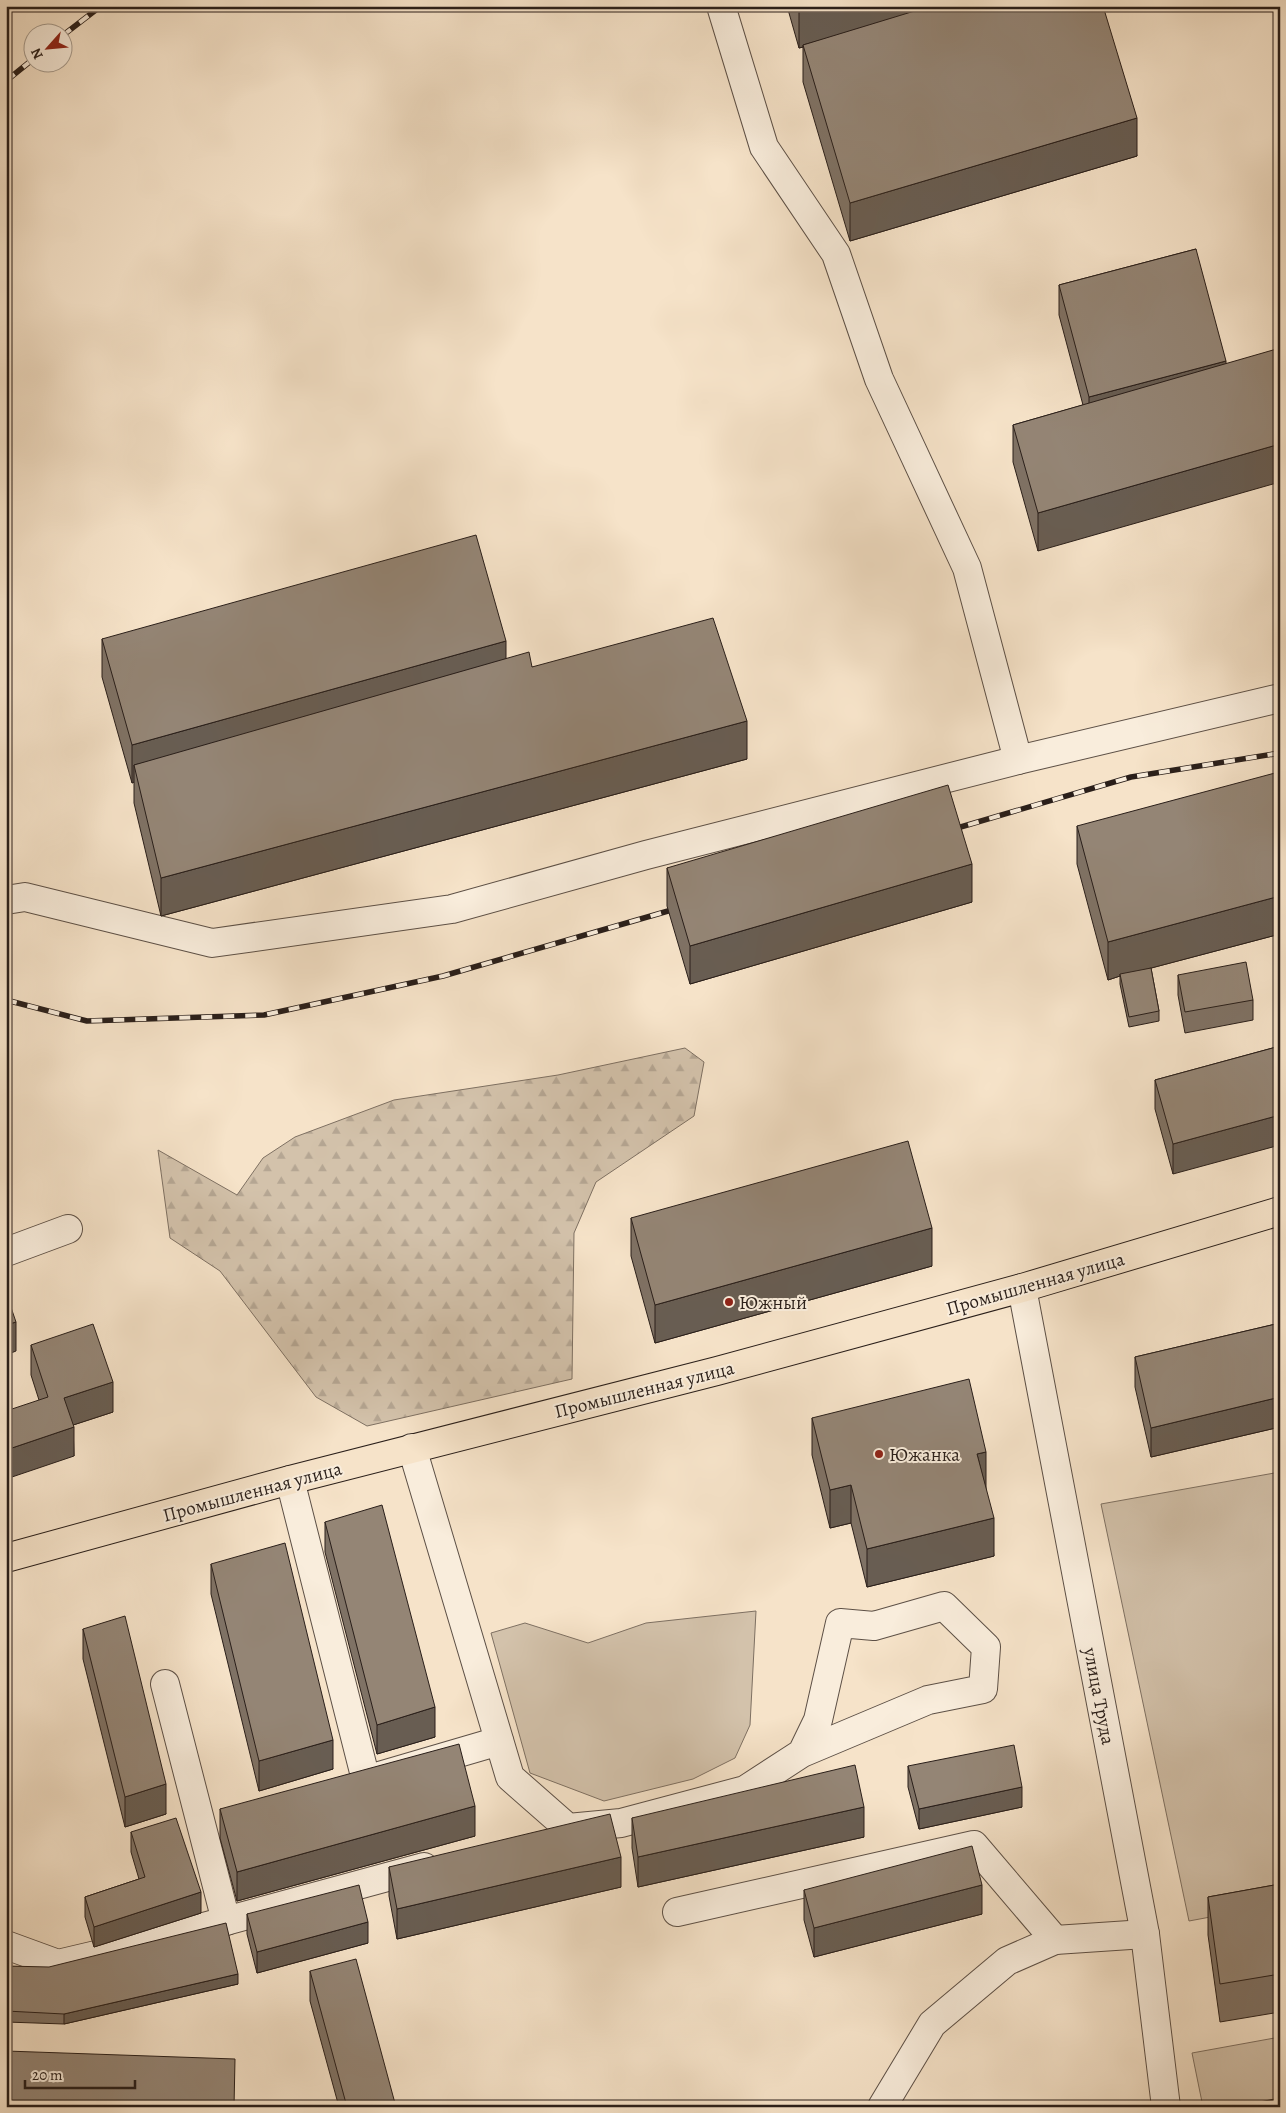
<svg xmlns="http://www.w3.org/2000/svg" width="1286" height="2113" viewBox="0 0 1286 2113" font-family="Alegreya,serif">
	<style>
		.forest { fill: url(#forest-firs); stroke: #7e7062 }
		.park { fill: #d3c2ab; stroke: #7e7062 }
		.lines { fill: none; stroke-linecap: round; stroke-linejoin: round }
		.minor-casing { stroke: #5d5046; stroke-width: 30 }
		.major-casing { stroke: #2a1f1a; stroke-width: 30 }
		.minor { stroke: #f9eddc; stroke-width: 28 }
		.major { stroke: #f6e3c9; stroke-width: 28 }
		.rail-casing { stroke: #2a1f1a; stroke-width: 5.5 }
		.rail { stroke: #f9eddc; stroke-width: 4; stroke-dasharray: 11; stroke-linecap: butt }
		.wall { fill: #7f7265; stroke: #2a1f1a }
		.shaded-wall { fill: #685d52; stroke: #2a1f1a }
		.building { fill: #948575; stroke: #2a1f1a }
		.poi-dot { fill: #8f2418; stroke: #f9eddc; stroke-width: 2 }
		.labels { text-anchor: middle; stroke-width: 4; stroke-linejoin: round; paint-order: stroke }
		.street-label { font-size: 19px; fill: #2a1f1a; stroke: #f9eddc }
		.poi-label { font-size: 19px; fill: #2a1f1a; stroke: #f9eddc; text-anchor: start }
	</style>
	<defs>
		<pattern id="forest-firs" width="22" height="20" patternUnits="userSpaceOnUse" patternTransform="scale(1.25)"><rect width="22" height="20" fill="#d3c2ab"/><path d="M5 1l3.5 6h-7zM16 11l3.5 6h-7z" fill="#b5a693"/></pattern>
	</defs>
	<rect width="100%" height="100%" fill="#f6e3c9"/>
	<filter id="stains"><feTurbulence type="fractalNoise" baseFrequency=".004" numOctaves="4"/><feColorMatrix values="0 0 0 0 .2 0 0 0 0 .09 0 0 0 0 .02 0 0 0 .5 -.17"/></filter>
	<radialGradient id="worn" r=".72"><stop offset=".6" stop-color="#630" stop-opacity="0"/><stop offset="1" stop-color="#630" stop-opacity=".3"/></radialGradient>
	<polygon class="forest" points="685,1048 704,1062 694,1116 596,1182 574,1233 572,1379 367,1426 316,1397 220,1271 170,1238 158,1150 237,1195 263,1158 295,1137 394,1100 558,1075"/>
	<g class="park">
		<polygon points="1280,1472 1280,1904 1189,1921 1101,1504"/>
		<polygon points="756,1611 750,1725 735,1758 693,1779 604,1801 530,1773 491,1633 525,1623 588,1643 646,1623"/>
		<polygon points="1280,2037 1280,2107 1203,2107 1192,2053"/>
	</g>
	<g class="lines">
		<defs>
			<g id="minor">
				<polyline points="721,6 764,147 836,254 879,379 967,568 1018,760"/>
				<polyline points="6,900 25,897 212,943 452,909 646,855 1018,760 1280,698"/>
				<polyline points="6,1252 68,1229"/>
				<polyline points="1022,1288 1145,1934 1166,2107"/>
				<polyline points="412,1448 510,1777 568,1828 621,1823 745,1790 802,1753 928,1700 983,1689 986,1647 944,1606 874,1626 840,1623 818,1720 802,1753"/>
				<polyline points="290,1480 366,1780 499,1741"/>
				<polyline points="165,1684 226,1921"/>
				<polyline points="677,1912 974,1845 1055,1940"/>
				<polyline points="6,1945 58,1964 130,1947 424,1867"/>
				<polyline points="882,2107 932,2024 1007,1961 1055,1940 1145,1934"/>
			</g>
			<polyline id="major" points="6,1558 290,1480 717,1371 1022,1288 1280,1211"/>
		</defs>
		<use href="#minor" class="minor-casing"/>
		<use href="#major" class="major-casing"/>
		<use href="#minor" class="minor"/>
		<use href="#major" class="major"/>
		<defs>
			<g id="rail">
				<polyline points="62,36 101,6"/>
				<polyline points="6,81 32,60"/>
				<polyline points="947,831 1131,777 1280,753"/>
				<polyline points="6,1000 87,1021 264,1015 443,976 682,907"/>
			</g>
		</defs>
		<use href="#rail" class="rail-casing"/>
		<use href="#rail" class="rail"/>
	</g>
	<g class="wall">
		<polygon points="787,6 1103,6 1137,156 850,241 803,82 803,47 799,48"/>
		<polygon points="1196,249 1038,551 1013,462 1013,425 1083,405 1059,315 1059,285"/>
		<polygon points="102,639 506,659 532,667 747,759 161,916 134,803 134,782 132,783 102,677"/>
		<polygon points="1077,826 1280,934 1151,968 1159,1011 1159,1021 1129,1027 1120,984 1120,976 1108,980 1077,864"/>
		<polygon points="667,868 972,902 690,984 667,906"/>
		<polygon points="1178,975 1253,1000 1253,1020 1185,1033 1178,995"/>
		<polygon points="1280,1046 1173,1174 1155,1109 1155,1080"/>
		<polygon points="631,1218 932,1266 655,1343 631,1256"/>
		<polygon points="1280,1323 1280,1427 1151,1457 1135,1387 1135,1357"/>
		<polygon points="31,1345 113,1412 73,1425 74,1456 39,1400 31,1375"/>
		<polygon points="812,1418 986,1490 994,1556 867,1587 851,1523 830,1528 812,1455"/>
		<polygon points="325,1522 435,1737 377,1754 325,1552"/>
		<polygon points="211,1564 333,1769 259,1791 211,1594"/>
		<polygon points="83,1629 166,1814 125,1827 83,1659"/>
		<polygon points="908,1766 1022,1807 919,1829 908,1787"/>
		<polygon points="220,1809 475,1836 237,1901 220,1838"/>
		<polygon points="632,1818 864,1837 638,1887 632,1848"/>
		<polygon points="131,1832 201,1913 94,1947 85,1917 85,1897 139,1879 131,1852"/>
		<polygon points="389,1867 621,1887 397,1939 389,1896"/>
		<polygon points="1280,1884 1280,2012 1220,2022 1208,1935 1208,1897"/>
		<polygon points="804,1890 982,1914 814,1957 804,1920"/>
		<polygon points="247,1914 368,1943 257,1973 247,1934"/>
		<polygon points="6,1966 238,1984 64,2024 6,2022"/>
		<polygon points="310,1971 396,2107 339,2107 310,2001"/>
	</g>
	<g class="shaded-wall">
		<polygon points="812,6 945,6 803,45 803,47 799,48 799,10"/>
		<polygon points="1137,118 1137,156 850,241 850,203"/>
		<polygon points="1226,361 1226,391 1089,427 1089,397"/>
		<polygon points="1280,444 1280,482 1038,551 1038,513"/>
		<polygon points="506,641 506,679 134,765 134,782 132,783 132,745"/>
		<polygon points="747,721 747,759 161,916 161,878"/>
		<polygon points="972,864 972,902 690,984 690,946"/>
		<polygon points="1280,896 1280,934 1121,976 1120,974 1120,976 1108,980 1108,942"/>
		<polygon points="1280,1115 1280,1145 1173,1174 1173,1144"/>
		<polygon points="932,1228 932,1266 655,1343 655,1305"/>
		<polygon points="16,1322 16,1351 6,1355 6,1325"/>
		<polygon points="113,1382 113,1412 64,1428 64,1398"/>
		<polygon points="1280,1397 1280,1427 1151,1457 1151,1428"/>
		<polygon points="74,1427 74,1456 6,1479 6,1450"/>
		<polygon points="986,1452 986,1490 977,1454"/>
		<polygon points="851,1485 851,1523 830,1528 830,1490"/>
		<polygon points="994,1518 994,1556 867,1587 867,1549"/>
		<polygon points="435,1707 435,1737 377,1754 377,1725"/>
		<polygon points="333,1740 333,1769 259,1791 259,1761"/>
		<polygon points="166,1784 166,1814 125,1827 125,1797"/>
		<polygon points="1022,1787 1022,1807 919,1829 919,1809"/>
		<polygon points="475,1806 475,1836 237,1901 237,1872"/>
		<polygon points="864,1807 864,1837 638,1887 638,1857"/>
		<polygon points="621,1857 621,1887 397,1939 397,1909"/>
		<polygon points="982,1885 982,1914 814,1957 814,1928"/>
		<polygon points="201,1892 201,1913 94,1947 94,1927"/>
		<polygon points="368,1922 368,1943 257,1973 257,1952"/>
		<polygon points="238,1974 238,1984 64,2024 64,2014"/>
	</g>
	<g class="building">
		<polygon points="798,6 812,6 799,10"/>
		<polygon points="931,6 1103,6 1137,118 850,203 803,45"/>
		<polygon points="1196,249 1226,361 1089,397 1059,285"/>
		<polygon points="1280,348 1280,444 1038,513 1013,425"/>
		<polygon points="476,535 506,641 132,745 102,639"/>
		<polygon points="713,618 747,721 161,878 134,765 529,652 532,667"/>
		<polygon points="1275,773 1280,789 1280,896 1108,942 1077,826"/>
		<polygon points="948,785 972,864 690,946 667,868"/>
		<polygon points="1246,962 1253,1000 1185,1012 1178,975"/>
		<polygon points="1151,968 1159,1011 1129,1017 1120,974"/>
		<polygon points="1280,1046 1280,1115 1173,1144 1155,1080"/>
		<polygon points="908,1141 932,1228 655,1305 631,1218"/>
		<polygon points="6,1293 16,1322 6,1325"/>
		<polygon points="1280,1323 1280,1397 1151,1428 1135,1357"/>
		<polygon points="93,1324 113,1382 64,1398 74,1427 6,1450 6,1411 48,1397 31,1345"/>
		<polygon points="969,1379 986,1452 977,1454 994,1518 867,1549 851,1485 830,1490 812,1418"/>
		<polygon points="382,1505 435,1707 377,1725 325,1522"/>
		<polygon points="285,1543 333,1740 259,1761 211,1564"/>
		<polygon points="125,1616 166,1784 125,1797 83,1629"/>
		<polygon points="459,1744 475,1806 237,1872 220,1809"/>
		<polygon points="1014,1745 1022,1787 919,1809 908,1766"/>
		<polygon points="855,1765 864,1807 638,1857 632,1818"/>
		<polygon points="610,1814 621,1857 397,1909 389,1867"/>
		<polygon points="176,1818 201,1892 94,1927 85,1897 145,1877 131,1832"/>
		<polygon points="972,1846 982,1885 814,1928 804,1890"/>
		<polygon points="1280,1884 1280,1974 1220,1984 1208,1897"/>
		<polygon points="359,1885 368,1922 257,1952 247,1914"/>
		<polygon points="226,1923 238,1974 64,2014 6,2011 6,1966 49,1967"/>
		<polygon points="356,1959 396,2107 347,2107 310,1971"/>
		<polygon points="6,2051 235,2059 234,2107 6,2107"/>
		<polygon points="1280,2098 1280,2107 1244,2107 1244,2105"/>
	</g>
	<g class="poi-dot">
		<circle cx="729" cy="1302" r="5"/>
		<circle cx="879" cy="1454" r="5"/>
	</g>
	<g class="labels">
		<g class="street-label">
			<text transform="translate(1035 1283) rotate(-16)" y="7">Промышленная улица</text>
			<text transform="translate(644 1389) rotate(-14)" y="7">Промышленная улица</text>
			<text transform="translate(252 1491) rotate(-15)" y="7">Промышленная улица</text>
			<text transform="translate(1100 1696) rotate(79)" y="7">улица Труда</text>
		</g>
		<g class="poi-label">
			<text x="739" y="1309">Южный</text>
			<text x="889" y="1461">Южанка</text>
		</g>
	</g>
	<rect width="1286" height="2113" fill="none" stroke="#f6e3c9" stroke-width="25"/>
	<rect x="8" y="8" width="1271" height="2098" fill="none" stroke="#2a1f1a" stroke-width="2.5"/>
	<rect x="12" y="12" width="1261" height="2088" fill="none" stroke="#2a1f1a"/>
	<g transform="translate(48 48) rotate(243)"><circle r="24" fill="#f9eddc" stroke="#a69b8e"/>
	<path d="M0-4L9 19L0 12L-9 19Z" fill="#8f2418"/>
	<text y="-8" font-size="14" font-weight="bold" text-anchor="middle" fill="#2a1f1a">N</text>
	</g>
	<path d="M25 2080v8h110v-8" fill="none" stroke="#2a1f1a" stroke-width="2.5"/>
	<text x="32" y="2080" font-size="15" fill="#2a1f1a" stroke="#f9eddc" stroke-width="4" paint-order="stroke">20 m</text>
	<rect width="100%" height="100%" filter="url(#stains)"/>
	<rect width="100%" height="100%" fill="url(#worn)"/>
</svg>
